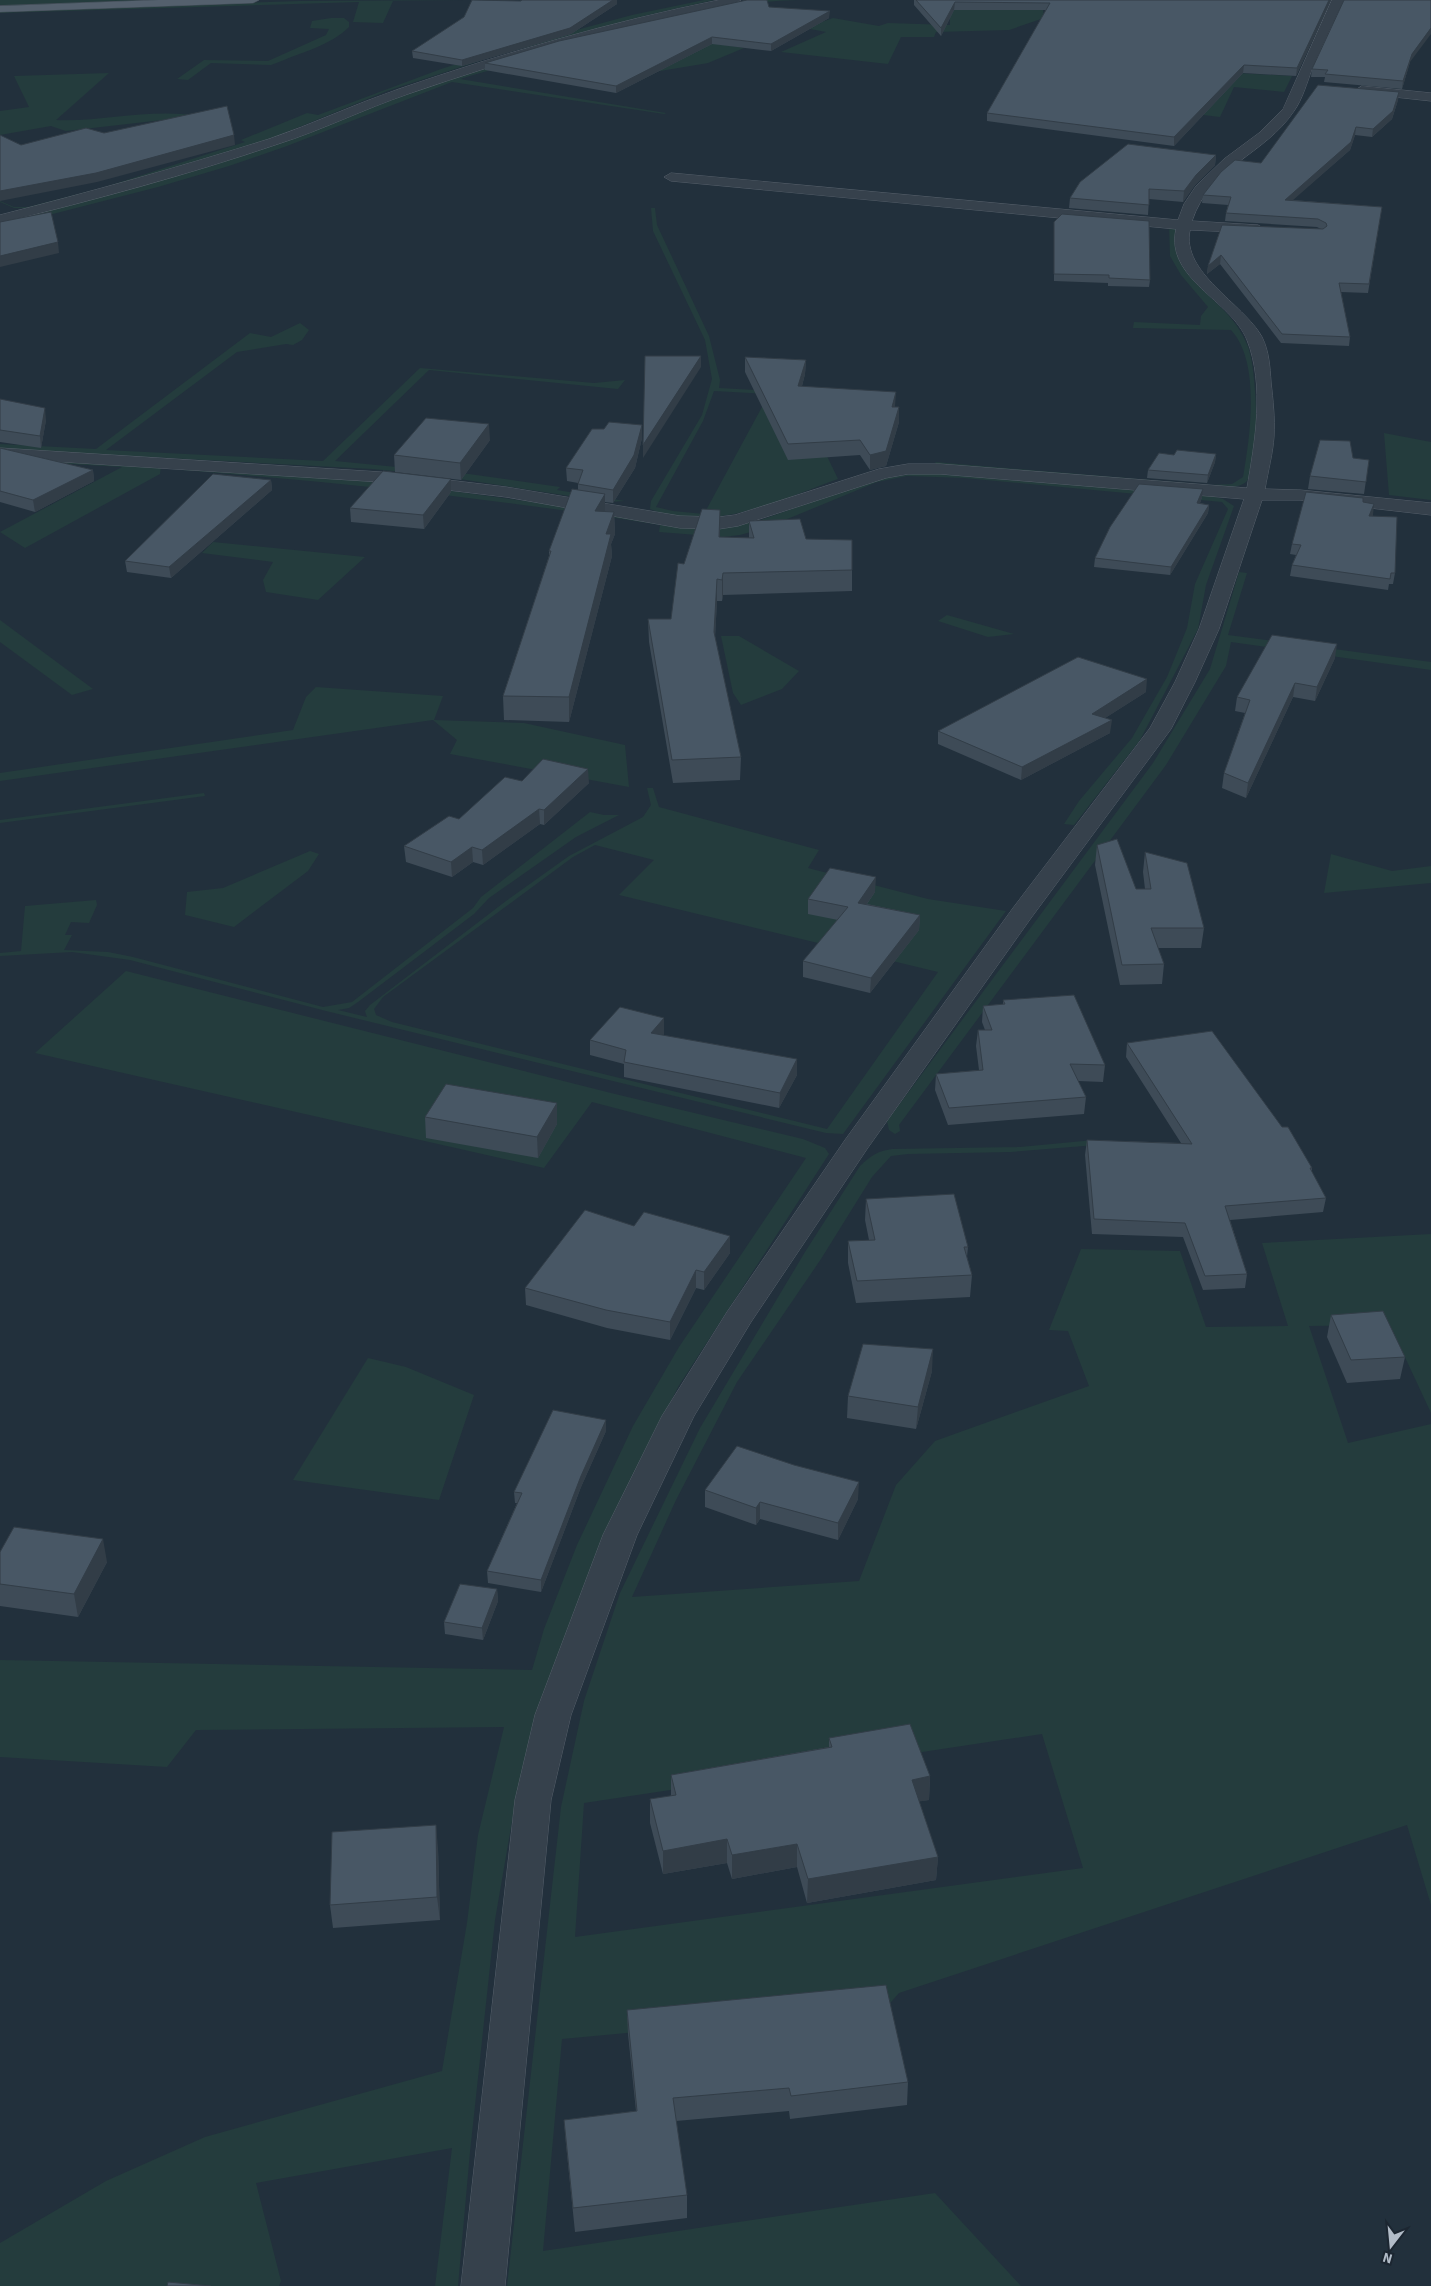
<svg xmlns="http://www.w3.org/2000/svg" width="1431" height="2286" viewBox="0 0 1431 2286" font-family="'Source Sans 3',sans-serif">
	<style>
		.green { fill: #243c3d; fill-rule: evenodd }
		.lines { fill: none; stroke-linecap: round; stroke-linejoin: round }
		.minor-casing { stroke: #555f6a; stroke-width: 1 }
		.major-casing { stroke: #434d58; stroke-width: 1 }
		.minor { fill: #36414c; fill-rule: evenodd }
		.major { fill: #54606d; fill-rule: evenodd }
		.wall { fill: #3e4b57 }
		.shaded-wall { fill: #323d47 }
		.building { fill: #485765; stroke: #323d47 }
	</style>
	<rect width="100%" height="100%" fill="#22303c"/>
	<g class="green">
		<polygon points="0,0 187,0 0,7"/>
		<polygon points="464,0 393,1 383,23 353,22 359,2 0,13 0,11 300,1"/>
		<polygon points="704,0 714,0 644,16 498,55 387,91 270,139 180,167 29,208 14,208 0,202 0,201 14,207 28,207 105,187 245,142 241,140 307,113 318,115 441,69 491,53 632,15"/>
		<path d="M761,0h37c-89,2 -177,31 -261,57 -26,8 -52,14 -77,22l206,34 -2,1 -212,-32 -165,64 -58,20 -71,21 -148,38 -5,-2 209,-58 92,-31 103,-41 92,-31 160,-44z"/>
		<polygon points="950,10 1043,10 1044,18 1009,30 936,32 934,37 901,37 888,64 781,52 826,32 805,28 833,18 879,26 888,23 950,25"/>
		<path d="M331,18h13l5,4v5c-18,18 -46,25 -70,35l-8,3 -60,-2 -23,17 -11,-1 27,-19 64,1 58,-26 3,-6 -19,-1 2,-7z"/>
		<polygon points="707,42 744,48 708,63 648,73"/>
		<path d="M109,73l-53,47c47,2 94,-12 142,-4l-132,15 -15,-5 -51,9v-24l29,-4 -15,-31z"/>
		<polygon points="1235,73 1292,76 1284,92 1234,87 1220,117 1203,115"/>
		<path d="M651,208h4l2,17 52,111 11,44 -1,8 109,6 -1,62 11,23c-58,21 -126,55 -188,30l1,-8 51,-86 10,-36 -7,-39 -52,-109zM714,391l55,3 -65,120 -31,-3 -17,-4 47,-86z"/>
		<path d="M1169,224l8,2c-7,55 45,69 66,110 3,6 6,12 7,18 6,19 12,116 -4,128 -12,10 -38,4 -52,4l-258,-22 -1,-2 276,23 21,-1 11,-7c7,-40 18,-115 -12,-147l-98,-2 1,-6 66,3 1,-9 7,-9 -27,-32 -11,-19z"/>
		<polygon points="300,323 309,330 302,340 293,345 286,344 237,352 106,450 323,461 420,368 594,383 625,380 618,389 429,370 335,461 469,474 560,487 557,490 625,501 608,502 434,475 372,469 0,449 0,444 96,449 250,333 271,337"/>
		<polygon points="1384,433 1431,442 1431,500 1389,495"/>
		<polygon points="0,457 161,466 160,474 25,548 0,532 122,467 0,460"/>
		<path d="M183,467l218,17 168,23 92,18 50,4 47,-8 116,-41 44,-7h21l272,23 12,3 11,7 -28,79 -8,44 -58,111 -66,85 -10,-1 15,-23 53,-63 35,-61 20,-49 8,-44 33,-75 -6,-7 -258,-24 -57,-2 -30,6 -109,45 -28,8 -17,2 -64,-5 1,-7c-158,-26 -318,-42 -478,-55z"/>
		<polygon points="213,542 365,557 318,600 266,592 263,580 273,562 202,553"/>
		<polygon points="1239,572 1247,573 1228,635 1431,662 1431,670 1231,642 1226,666 1166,765 899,1125 900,1131 895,1134 889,1130 887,1121 1153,763 1210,669"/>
		<polygon points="947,615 1014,634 988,637 938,621"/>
		<polygon points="0,620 93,689 72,695 0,642"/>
		<polygon points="721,636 739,636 799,671 782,689 741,705 733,693"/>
		<polygon points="316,687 443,696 434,720 524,723 625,745 629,787 450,754 457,740 433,720 0,781 0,773 293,730 306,697"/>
		<path d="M647,788h6l6,19 160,43 -11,18 120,31 78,12 -163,223 -17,-1 -500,-122 -196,-51 -58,-8 -72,4v-3l21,-2 4,-45 71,-6 1,5 -8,18 -18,-1 -6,13h7l-8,15 44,2 25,5 190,50 29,-5 121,-94 8,-11 109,-85 14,3h15l-43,22 -87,61 -15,16 -116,88 -9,6 -11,2 29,7 -2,-6 5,-6 136,-104 63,-45 74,-39 8,-12zM595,845l59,15 -35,35 319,77 -111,157 -435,-107 -16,-7 -2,-6 9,-12 190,-140z"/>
		<polygon points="204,793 205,796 0,823 0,820"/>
		<polygon points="310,851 319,854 308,871 234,927 185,915 187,892 223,888"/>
		<polygon points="1331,854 1392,871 1431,866 1431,883 1324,893"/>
		<polygon points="126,971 611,1093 803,1139 825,1148 829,1154 678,1387 598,1549 515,1804 495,1920 470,2152 458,2286 435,2286 452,2148 256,2183 281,2281 279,2286 0,2286 0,2243 106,2181 205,2137 442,2071 467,1923 478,1835 504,1727 196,1730 167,1767 0,1757 0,1660 532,1670 544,1629 577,1545 633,1426 679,1347 806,1158 592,1102 544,1168 35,1053"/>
		<path d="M1094,1140l2,5 -85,7 -103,2 -17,2 -19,21 -51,82 -84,123 -61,118 -44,97 227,-16 37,-96 39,-44 154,-55 -21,-55 -19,-1 32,-81 99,2 26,76 82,-1 -26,-83 169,-9v179l-41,-88 -81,1 39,117 83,-19v481l-24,-80 -508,168 -14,16 -323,30 -19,212 392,-58 86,93h-514l54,-479 23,-106 36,-108 80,-165 105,-176 55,-86c10,-10 18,-15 32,-17l128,-2zM1042,1734l41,134 -508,69 9,-134z"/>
		<polygon points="368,1358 406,1367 474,1395 439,1500 293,1480"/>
	</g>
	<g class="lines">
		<defs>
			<g id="minor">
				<path d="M719,0h22l-6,3c-111,23 -220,54 -327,91 -44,15 -86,36 -130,50 -91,31 -184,56 -278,79v-8c90,-23 180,-48 269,-76 44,-15 86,-35 130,-50 105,-36 211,-67 320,-89z"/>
				<path d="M1332,0h12c-11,23 -22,46 -32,69 -5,14 -10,31 -18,42 -29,44 -84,55 -102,110l66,4 7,4 -7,4 -68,-3c-9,43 53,73 72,107 7,14 8,30 9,45 2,18 4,36 3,54 -1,17 -6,35 -9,53l35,1 131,13v12l-131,-15h-38l-43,129 -24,53 -24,47 -140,189 -164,231 -116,173 -57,94 -57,119 -66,180 -20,85 -46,486h-44l54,-486 20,-85 68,-180 59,-119 65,-104 118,-172 168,-232 137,-180 25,-46 24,-53 45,-130 -304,-25h-32l-22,4 -148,48 -19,3 -39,-1 -174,-31 -125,-15 -381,-24v-10l381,24 125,15 174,29 39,1 16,-2 144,-46 29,-5h32l307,24c8,-46 18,-103 0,-148 -16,-40 -82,-61 -71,-111l-505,-48 -7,-4 7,-4 507,47 6,-16 12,-18 28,-27 35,-26 24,-24z"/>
				<polygon points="1362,86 1431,93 1431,101 1358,93 1356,90"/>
			</g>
			<polygon id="major" points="158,0 259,0 253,3 0,12 0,6"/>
		</defs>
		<use href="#minor" class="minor-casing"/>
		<use href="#major" class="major-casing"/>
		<use href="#minor" class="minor"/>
		<use href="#major" class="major"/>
	</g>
	<g class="wall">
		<polygon points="522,0 617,0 617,4 571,34 462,66 413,58 412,51"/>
		<polygon points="914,0 1331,0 1296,76 1243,73 1174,146 987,121 987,113 1046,10 954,10 941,36 914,5"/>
		<polygon points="769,7 829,18 771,51 712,44 616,93 485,70 485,63"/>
		<polygon points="1410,62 1402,89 1324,82 1325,77 1311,77 1312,69"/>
		<polygon points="1399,92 1398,100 1392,119 1372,137 1355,135 1350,150 1292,200 1382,207 1368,293 1341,292 1350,337 1349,346 1281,343 1220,264 1207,274 1208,266 1222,225 1321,229 1317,227 1225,221 1226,213 1228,205 1202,203 1203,195 1261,163"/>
		<polygon points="1216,155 1215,165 1195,185 1183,202 1149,199 1148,215 1069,208 1070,198"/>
		<polygon points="1054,222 1150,280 1149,287 1108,286 1108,283 1054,281"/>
		<polygon points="745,357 806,360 805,374 802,386 895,407 899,422 886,466 870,470 860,455 788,460 745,372"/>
		<polygon points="0,399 46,420 41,448 0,442"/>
		<polygon points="642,425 642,438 635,468 613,503 605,502 605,512 614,512 615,534 611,544 612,556 569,722 504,720 503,696 549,556 549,551 578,490 578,483 567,481 566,468 604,429"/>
		<polygon points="490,440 461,480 395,472 394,455"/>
		<polygon points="0,448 93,470 94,481 35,512 0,502"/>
		<polygon points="1216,454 1215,462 1207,483 1147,478 1148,470 1174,455"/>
		<polygon points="1353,458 1369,460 1364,494 1308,489 1310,476"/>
		<polygon points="271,480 272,490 171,578 127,572 125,561"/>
		<polygon points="451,492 424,529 351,522 350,508"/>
		<polygon points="1202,497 1200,503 1209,505 1208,513 1170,575 1094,567 1095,558"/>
		<polygon points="1363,502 1373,515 1372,516 1395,573 1393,584 1389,584 1388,590 1290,576 1292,565 1296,555 1290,554 1292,544"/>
		<polygon points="720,510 720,537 749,538 749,521 806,539 852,570 852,591 723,595 722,601 717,601 715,637 741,757 740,780 673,783 649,642 648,619 671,619 684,564"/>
		<polygon points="1335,658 1315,701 1293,697 1246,798 1222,788 1224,773 1245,713 1235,711 1237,697"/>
		<polygon points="1146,692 1105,718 1110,733 1021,780 938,744 938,731"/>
		<polygon points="522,781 589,783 544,825 540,824 483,865 473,862 452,877 406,862 404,846 459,819"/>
		<polygon points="1097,845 1136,889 1145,889 1143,872 1145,852 1204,928 1201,948 1158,948 1164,964 1162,984 1120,985 1095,865"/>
		<polygon points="875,892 867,904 920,915 919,930 870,993 803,977 803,961 838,920 808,914 808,899"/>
		<polygon points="1003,1000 1105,1065 1103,1082 1078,1081 1086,1097 1084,1114 948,1125 935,1090 936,1074 979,1070 976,1046 978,1030 985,1030 982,1022 983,1006 1003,1004"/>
		<polygon points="664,1018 664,1034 663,1035 797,1075 779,1108 624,1077 624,1064 590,1055 590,1040"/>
		<polygon points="1127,1043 1282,1127 1312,1168 1312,1172 1326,1198 1323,1212 1230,1220 1247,1274 1245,1288 1203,1290 1183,1237 1092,1234 1085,1155 1087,1140 1181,1143 1126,1057"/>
		<polygon points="557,1103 557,1124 538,1158 426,1138 425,1117"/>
		<polygon points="866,1199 968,1247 967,1257 972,1275 970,1297 856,1303 848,1263 848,1241 869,1240 865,1220"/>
		<polygon points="634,1226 730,1236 730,1253 704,1290 696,1288 670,1340 607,1328 526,1305 525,1288"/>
		<polygon points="1331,1315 1405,1357 1400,1379 1347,1383 1327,1337"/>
		<polygon points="932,1371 916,1429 847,1418 848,1396"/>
		<polygon points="606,1431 581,1487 541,1592 488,1583 487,1571 517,1503 515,1503 514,1492"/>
		<polygon points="705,1490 858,1499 838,1540 760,1519 756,1525 705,1507"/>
		<polygon points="0,1552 107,1562 78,1617 0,1606"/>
		<polygon points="497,1589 498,1601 483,1640 445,1634 444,1622"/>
		<polygon points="829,1738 930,1776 929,1800 919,1801 938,1857 936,1880 807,1903 797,1867 732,1879 727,1863 663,1874 650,1823 650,1799 671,1796 671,1775 829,1747"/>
		<polygon points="438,1848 440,1920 333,1928 330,1905"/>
		<polygon points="627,2010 908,2082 907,2105 790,2119 789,2111 676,2121 687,2195 687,2218 575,2232 566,2144 564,2120 636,2111 628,2034"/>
	</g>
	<g class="shaded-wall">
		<polygon points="613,0 617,0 617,4 571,34 462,66 462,60"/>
		<polygon points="1329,0 1331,0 1296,76 1297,68"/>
		<polygon points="955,2 954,10 941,36 941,28"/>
		<polygon points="830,11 829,18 771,51 771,44"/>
		<polygon points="1431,28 1431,34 1410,62 1402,89 1403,81 1412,54"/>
		<polygon points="712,37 712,44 616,93 616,86"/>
		<polygon points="1244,65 1243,73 1174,146 1174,137"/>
		<polygon points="1399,92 1398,100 1392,119 1372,137 1373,129"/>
		<polygon points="1356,127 1355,135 1350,150 1284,208 1285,200"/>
		<polygon points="234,135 235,145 97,182 0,201 0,191"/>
		<polygon points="1216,155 1215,165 1195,185 1183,202 1184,191 1196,175"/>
		<polygon points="58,242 59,253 0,267 0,256"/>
		<polygon points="1221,255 1220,264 1207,274 1208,266"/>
		<polygon points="701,356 701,367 643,458 643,445"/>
		<polygon points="806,360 805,374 798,401 798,386"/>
		<polygon points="896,392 895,407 891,422 892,407"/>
		<polygon points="899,407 899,422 886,466 870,470 870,455"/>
		<polygon points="45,408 46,420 41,448 40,436"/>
		<polygon points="489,424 490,440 461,480 460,463"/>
		<polygon points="642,425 642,438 635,468 613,503 613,490"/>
		<polygon points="1216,454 1215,462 1207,483 1208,475"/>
		<polygon points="93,470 94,481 35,512 33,500"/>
		<polygon points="451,479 451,492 424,529 423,515"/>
		<polygon points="271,480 272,490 171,578 169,567"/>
		<polygon points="1203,489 1202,497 1197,512 1197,503"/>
		<polygon points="605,494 605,517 595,511"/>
		<polygon points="1374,504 1373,515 1367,527 1369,516"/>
		<polygon points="1209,505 1208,513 1170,575 1171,567"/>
		<polygon points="720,510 720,531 719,559 719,537"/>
		<polygon points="614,512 615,534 611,544 612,556 569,722 569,697 606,534"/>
		<polygon points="723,573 723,595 722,601 722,580"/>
		<polygon points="717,579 717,601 714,655 714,632"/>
		<polygon points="1337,644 1335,658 1315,701 1317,687"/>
		<polygon points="1147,679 1146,692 1091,727 1092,714"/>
		<polygon points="1295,683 1293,697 1246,798 1248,783"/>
		<polygon points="1112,720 1110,733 1021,780 1022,767"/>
		<polygon points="588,769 589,783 544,825 544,810"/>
		<polygon points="539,809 540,824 483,865 482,850"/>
		<polygon points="472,847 473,862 452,877 451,862"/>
		<polygon points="876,877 875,892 857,918 858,903"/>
		<polygon points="920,915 919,930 870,993 871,978"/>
		<polygon points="664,1018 664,1034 651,1048 651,1033"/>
		<polygon points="797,1059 797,1075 779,1108 780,1093"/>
		<polygon points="557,1103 557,1124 538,1158 537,1137"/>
		<polygon points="730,1236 730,1253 704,1290 704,1272"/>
		<polygon points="696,1270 696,1288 670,1340 670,1322"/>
		<polygon points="933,1349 932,1371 916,1429 918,1407"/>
		<polygon points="606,1420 606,1431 581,1487 541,1592 541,1580 581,1476"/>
		<polygon points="859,1482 858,1499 838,1540 838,1523"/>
		<polygon points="760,1502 760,1519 756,1525 756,1508"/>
		<polygon points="103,1539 107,1562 78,1617 74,1594"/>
		<polygon points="497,1589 498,1601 483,1640 482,1628"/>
		<polygon points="930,1776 929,1800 910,1803 912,1780"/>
		<polygon points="436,1825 438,1848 440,1920 437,1897"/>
		<polygon points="727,1839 727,1863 663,1874 663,1851"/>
		<polygon points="797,1844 797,1867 732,1879 732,1855"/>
		<polygon points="938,1857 936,1880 807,1903 808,1879"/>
	</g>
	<g class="building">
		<polygon points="472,0 521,1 522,0 613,0 570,28 462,60 412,51 464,17"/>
		<polygon points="747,0 767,0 769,7 830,11 771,44 712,37 616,86 485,63 559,41"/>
		<polygon points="916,0 1329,0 1297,68 1244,65 1174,137 987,113 1050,3 955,2 941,28"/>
		<polygon points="1344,0 1431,0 1431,28 1412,54 1403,81 1325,74 1328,70 1312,69"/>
		<polygon points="1318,85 1399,92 1393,111 1373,129 1356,127 1351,142 1285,200 1382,207 1369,284 1339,283 1350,337 1282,334 1221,255 1208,266 1222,225 1323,229 1327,226 1326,223 1318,219 1226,213 1231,197 1203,195 1221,172 1235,160 1261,163"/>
		<polygon points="227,106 234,135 96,173 0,191 0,135 21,145 86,128 104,133"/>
		<polygon points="1128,144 1216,155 1196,175 1184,191 1149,189 1149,205 1070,198 1080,182"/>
		<polygon points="51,212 58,242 0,256 0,222"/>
		<polygon points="1062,214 1149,221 1150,280 1109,278 1109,275 1054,274 1054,222"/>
		<polygon points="645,356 701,356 643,445"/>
		<polygon points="745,357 806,360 798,386 896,392 892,407 899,407 886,451 870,455 860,440 788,444"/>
		<polygon points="0,399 45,408 40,436 0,430"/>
		<polygon points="426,418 489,424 460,463 394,455"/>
		<polygon points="609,422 642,425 634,455 613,490 578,484 583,470 566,468 592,429 604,429"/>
		<polygon points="1320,440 1350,441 1353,458 1369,460 1366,482 1310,476"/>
		<polygon points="0,448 93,470 33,500 0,491"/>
		<polygon points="1177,450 1216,454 1208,475 1148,470 1159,453 1174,455"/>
		<polygon points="383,471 451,479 423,515 350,508"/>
		<polygon points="213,474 271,480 169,567 125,561"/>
		<polygon points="1139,484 1203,489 1197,503 1209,505 1171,567 1095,558 1110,527"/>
		<polygon points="572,489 605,494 595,511 614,512 606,534 611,534 569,697 503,696 551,551 549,551"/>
		<polygon points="1306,492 1363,498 1363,502 1374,504 1369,516 1397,517 1395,573 1391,573 1390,579 1292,565 1301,545 1292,544"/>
		<polygon points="702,509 720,510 719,537 754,538 749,521 800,519 806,539 852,540 852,570 723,573 722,580 717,579 714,632 741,757 672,760 648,619 671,619 678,563 684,564"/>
		<polygon points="1272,635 1337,644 1317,687 1295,683 1248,783 1224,773 1250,700 1237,697"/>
		<polygon points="1078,657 1147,679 1092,714 1112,720 1022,767 938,731"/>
		<polygon points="543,759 588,769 544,810 539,809 482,850 472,847 451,862 404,846 449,816 459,819 505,777 522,781"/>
		<polygon points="1117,839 1136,889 1151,889 1145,852 1187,863 1204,928 1151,928 1164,964 1122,965 1097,845"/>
		<polygon points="830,868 876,877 858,903 920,915 871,978 803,961 848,907 808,899"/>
		<polygon points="1074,995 1105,1065 1070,1064 1086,1097 949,1108 936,1074 983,1070 978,1030 992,1030 983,1006 1005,1004 1003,1000"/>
		<polygon points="620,1007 664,1018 651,1033 797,1059 780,1093 624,1062 626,1050 590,1040"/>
		<polygon points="1212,1031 1282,1127 1288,1127 1312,1168 1310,1168 1326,1198 1225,1206 1247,1274 1205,1276 1185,1223 1094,1219 1087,1140 1192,1144 1127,1043"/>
		<polygon points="446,1084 557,1103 537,1137 425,1117"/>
		<polygon points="954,1194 968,1247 964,1247 972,1275 857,1281 848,1241 875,1240 866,1199"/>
		<polygon points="585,1210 634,1226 644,1212 730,1236 704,1272 696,1270 670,1322 606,1310 525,1288"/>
		<polygon points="1383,1311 1405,1357 1351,1360 1331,1315"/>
		<polygon points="863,1344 933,1349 918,1407 848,1396"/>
		<polygon points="553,1410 606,1420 581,1476 541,1580 487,1571 522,1493 514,1492"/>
		<polygon points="737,1446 794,1465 859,1482 838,1523 760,1502 756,1508 705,1490"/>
		<polygon points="14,1527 103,1539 74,1594 0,1584 0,1552"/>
		<polygon points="460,1584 497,1589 482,1628 444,1622"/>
		<polygon points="910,1724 930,1776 912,1780 938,1857 808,1879 797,1844 732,1855 727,1839 663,1851 650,1799 676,1795 671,1775 832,1747 829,1738"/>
		<polygon points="436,1825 437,1897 330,1905 332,1832"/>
		<polygon points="886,1985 908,2082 791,2096 789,2088 673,2098 687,2195 573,2208 564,2120 637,2111 627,2010"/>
		<polygon points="168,2282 211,2286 167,2286"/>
	</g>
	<g transform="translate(1391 2246) rotate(196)" stroke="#1c2631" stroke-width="4" paint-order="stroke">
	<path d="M0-4L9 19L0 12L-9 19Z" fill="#b2bcc8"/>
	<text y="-8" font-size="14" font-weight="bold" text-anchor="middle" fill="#b2bcc8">N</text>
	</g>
</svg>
